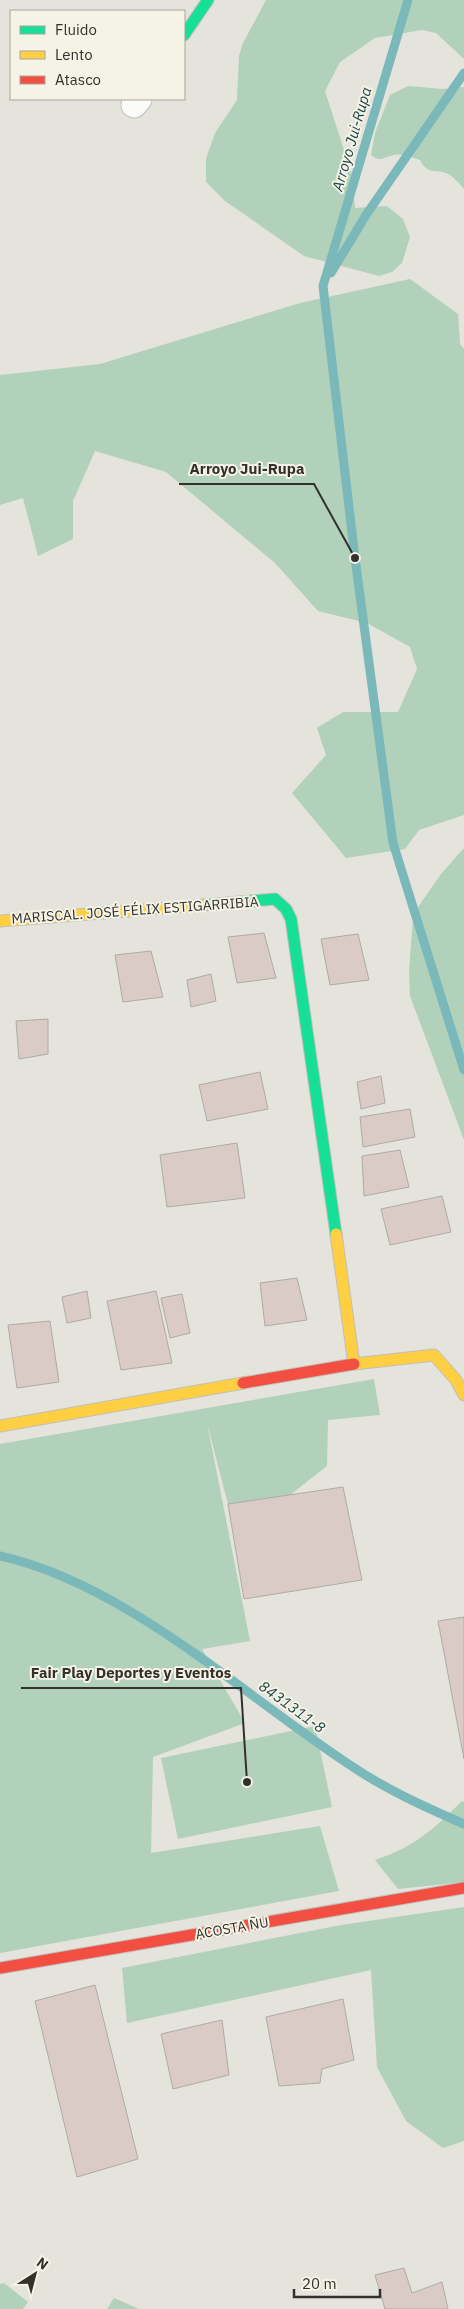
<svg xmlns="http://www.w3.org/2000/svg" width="464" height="2309" viewBox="0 0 464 2309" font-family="'IBM Plex Sans',sans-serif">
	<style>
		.green { fill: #b1d1ba }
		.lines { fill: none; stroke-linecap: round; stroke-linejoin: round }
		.stream { stroke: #7ab8ba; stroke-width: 9 }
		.building { fill: #dacbc6; stroke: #aeaba8 }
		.street-casing { stroke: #c0bfba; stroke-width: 27 }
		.fast-casing { stroke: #c0bfba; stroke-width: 13 }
		.slow-casing { stroke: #c0bfba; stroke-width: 13 }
		.jam-casing { stroke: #c0bfba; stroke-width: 13 }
		.street { stroke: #fbfbfa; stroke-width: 25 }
		.fast { stroke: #16e098; stroke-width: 11 }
		.slow { stroke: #ffcf43; stroke-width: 11 }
		.jam { stroke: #f24e42; stroke-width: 11 }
		.labels { text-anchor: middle; stroke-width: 4; stroke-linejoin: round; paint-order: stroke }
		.street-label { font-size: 14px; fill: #32312c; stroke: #f5f2e6 }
		.water-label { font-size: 15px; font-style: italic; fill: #1d4749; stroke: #f5f2e6 }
		.leader { fill: none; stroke: #32312c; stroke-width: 2 }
		.callout-dot { fill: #32312c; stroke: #f5f2e6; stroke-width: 2 }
		.callout-label { font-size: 15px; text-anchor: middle; font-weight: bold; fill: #32312c; stroke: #f5f2e6; stroke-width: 4; stroke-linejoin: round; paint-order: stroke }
	</style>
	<rect width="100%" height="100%" fill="#e4e3dc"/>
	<g class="green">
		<polygon points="266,0 464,0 464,59 436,33 422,30 375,38 340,62 325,91 352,175 355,208 387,206 403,219 410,237 402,263 392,272 379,276 304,256 225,201 206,182 206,159 215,133 237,100 239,56 243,43"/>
		<path d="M408,86l35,3 21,-2v102c-4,-5 -10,-12 -16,-15 -12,-6 -20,2 -28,-14 -7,-2 -19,-7 -26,-5 -11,2 -13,8 -23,0l4,-22 15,-38z"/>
		<polygon points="410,279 458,314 460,344 464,349 464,815 419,830 405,849 346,858 292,793 326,755 317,728 343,712 398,712 417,669 410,647 367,623 318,611 275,563 166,472 95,451 73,501 73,539 38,556 23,498 0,505 0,375 100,364 300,303"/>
		<polygon points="464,848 464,1140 410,996 409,971 413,919 418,907 441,874"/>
		<polygon points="374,1379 380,1415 328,1420 327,1466 290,1495 228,1504 207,1423 250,1641 202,1649 245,1723 153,1757 151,1853 320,1826 339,1891 0,1953 0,1444"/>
		<polygon points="315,1726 332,1807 178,1839 161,1758"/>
		<path d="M462,1801l2,1v80l-66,7 -23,-29c39,-13 58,-30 87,-59z"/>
		<polygon points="464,1907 464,2141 443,2148 406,2121 377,2067 371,1970 127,2023 122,1968 341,1925"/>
		<polygon points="4,2283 28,2302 23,2309 0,2309 0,2284"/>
		<polygon points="114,2298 139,2309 107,2309"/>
	</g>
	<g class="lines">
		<g class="stream">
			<polyline points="408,0 323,286 355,558 393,843 464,1070"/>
			<polyline points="331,273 366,215 464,73"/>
			<path d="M0,1556c126,28 243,139 350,209 35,24 75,42 114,59"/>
		</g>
	</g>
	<g class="building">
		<polygon points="264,933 276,978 237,983 228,937"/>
		<polygon points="358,934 369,980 330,985 321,939"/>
		<polygon points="151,951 163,997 123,1002 115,955"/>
		<polygon points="211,974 216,1001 191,1007 187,980"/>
		<polygon points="48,1019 48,1054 19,1059 16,1021"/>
		<polygon points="260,1072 268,1109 207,1121 199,1085"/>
		<polygon points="381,1076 385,1103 361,1109 357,1082"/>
		<polygon points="410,1109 415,1137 363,1147 360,1117"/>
		<polygon points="237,1143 245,1198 167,1207 160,1155"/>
		<polygon points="400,1150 409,1187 364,1196 362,1156"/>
		<polygon points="442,1196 451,1232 390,1245 381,1209"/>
		<polygon points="297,1278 307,1320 265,1326 260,1283"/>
		<polygon points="87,1291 91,1318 67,1323 62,1297"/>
		<polygon points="156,1291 172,1363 121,1370 107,1301"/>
		<polygon points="182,1294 190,1333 170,1338 161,1298"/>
		<polygon points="50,1321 59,1382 17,1388 8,1325"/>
		<polygon points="343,1487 362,1580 244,1599 228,1504"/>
		<polygon points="464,1617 464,1759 438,1621"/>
		<polygon points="95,1985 138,2159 77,2177 35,2001"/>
		<polygon points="343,1999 354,2060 322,2069 320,2083 279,2086 266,2017"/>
		<polygon points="222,2020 229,2075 173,2089 161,2034"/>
		<polygon points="404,2268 412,2293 442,2282 448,2309 385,2309 375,2275"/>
	</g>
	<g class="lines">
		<defs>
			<polyline id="street" points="134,105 139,99"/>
			<g id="fast">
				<polyline points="184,35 208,0"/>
				<polyline points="204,905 275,899 286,909 291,919 336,1234"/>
			</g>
			<g id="slow">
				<polyline points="0,921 204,905"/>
				<polyline points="336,1234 354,1364 434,1355 456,1380 464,1395"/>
				<polyline points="0,1426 243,1383"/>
			</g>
			<g id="jam">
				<polyline points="243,1383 354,1364"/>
				<polyline points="0,1968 464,1888"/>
			</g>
		</defs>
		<use href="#street" class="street-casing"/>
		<use href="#fast" class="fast-casing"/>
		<use href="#slow" class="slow-casing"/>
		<use href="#jam" class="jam-casing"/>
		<use href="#street" class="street"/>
		<use href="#fast" class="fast"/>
		<use href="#slow" class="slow"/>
		<use href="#jam" class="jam"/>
	</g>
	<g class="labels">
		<g class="street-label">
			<text transform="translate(135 910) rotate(-4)" y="5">MARISCAL. JOSÉ FÉLIX ESTIGARRIBIA</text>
			<text transform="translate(232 1928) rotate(-10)" y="5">ACOSTA ÑU</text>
		</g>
		<g class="water-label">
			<text transform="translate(352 139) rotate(-74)" y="5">Arroyo Jui-Rupa</text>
			<text transform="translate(292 1707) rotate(36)" y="5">8431311-8</text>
		</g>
	</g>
	<path class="leader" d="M355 558L314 484H179M247 1782L241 1688H21"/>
	<g class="callout-dot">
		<circle cx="355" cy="558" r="5"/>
		<circle cx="247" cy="1782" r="5"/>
	</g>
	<g class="callout-label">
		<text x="247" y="474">Arroyo Jui-Rupa</text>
		<text x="131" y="1678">Fair Play Deportes y Eventos</text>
	</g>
	<rect x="10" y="10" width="175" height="90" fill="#f5f2e6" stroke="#a7a59c"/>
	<rect x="20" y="26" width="25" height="8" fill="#16e098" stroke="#a7a59c"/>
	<text x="55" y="35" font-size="15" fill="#32312c">Fluido</text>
	<rect x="20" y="51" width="25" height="8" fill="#ffcf43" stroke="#a7a59c"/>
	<text x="55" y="60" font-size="15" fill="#32312c">Lento</text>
	<rect x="20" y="76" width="25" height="8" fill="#f24e42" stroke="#a7a59c"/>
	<text x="55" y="85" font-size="15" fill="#32312c">Atasco</text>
	<g transform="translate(35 2274) rotate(36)" stroke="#f5f2e6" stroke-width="4" paint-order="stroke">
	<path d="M0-4L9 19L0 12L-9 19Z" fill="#32312c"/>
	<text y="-8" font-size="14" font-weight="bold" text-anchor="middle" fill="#32312c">N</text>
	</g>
	<path d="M294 2289v8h86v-8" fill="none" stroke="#32312c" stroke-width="2.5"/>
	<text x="302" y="2289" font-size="15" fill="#32312c" stroke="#f5f2e6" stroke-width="4" paint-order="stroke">20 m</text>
</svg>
